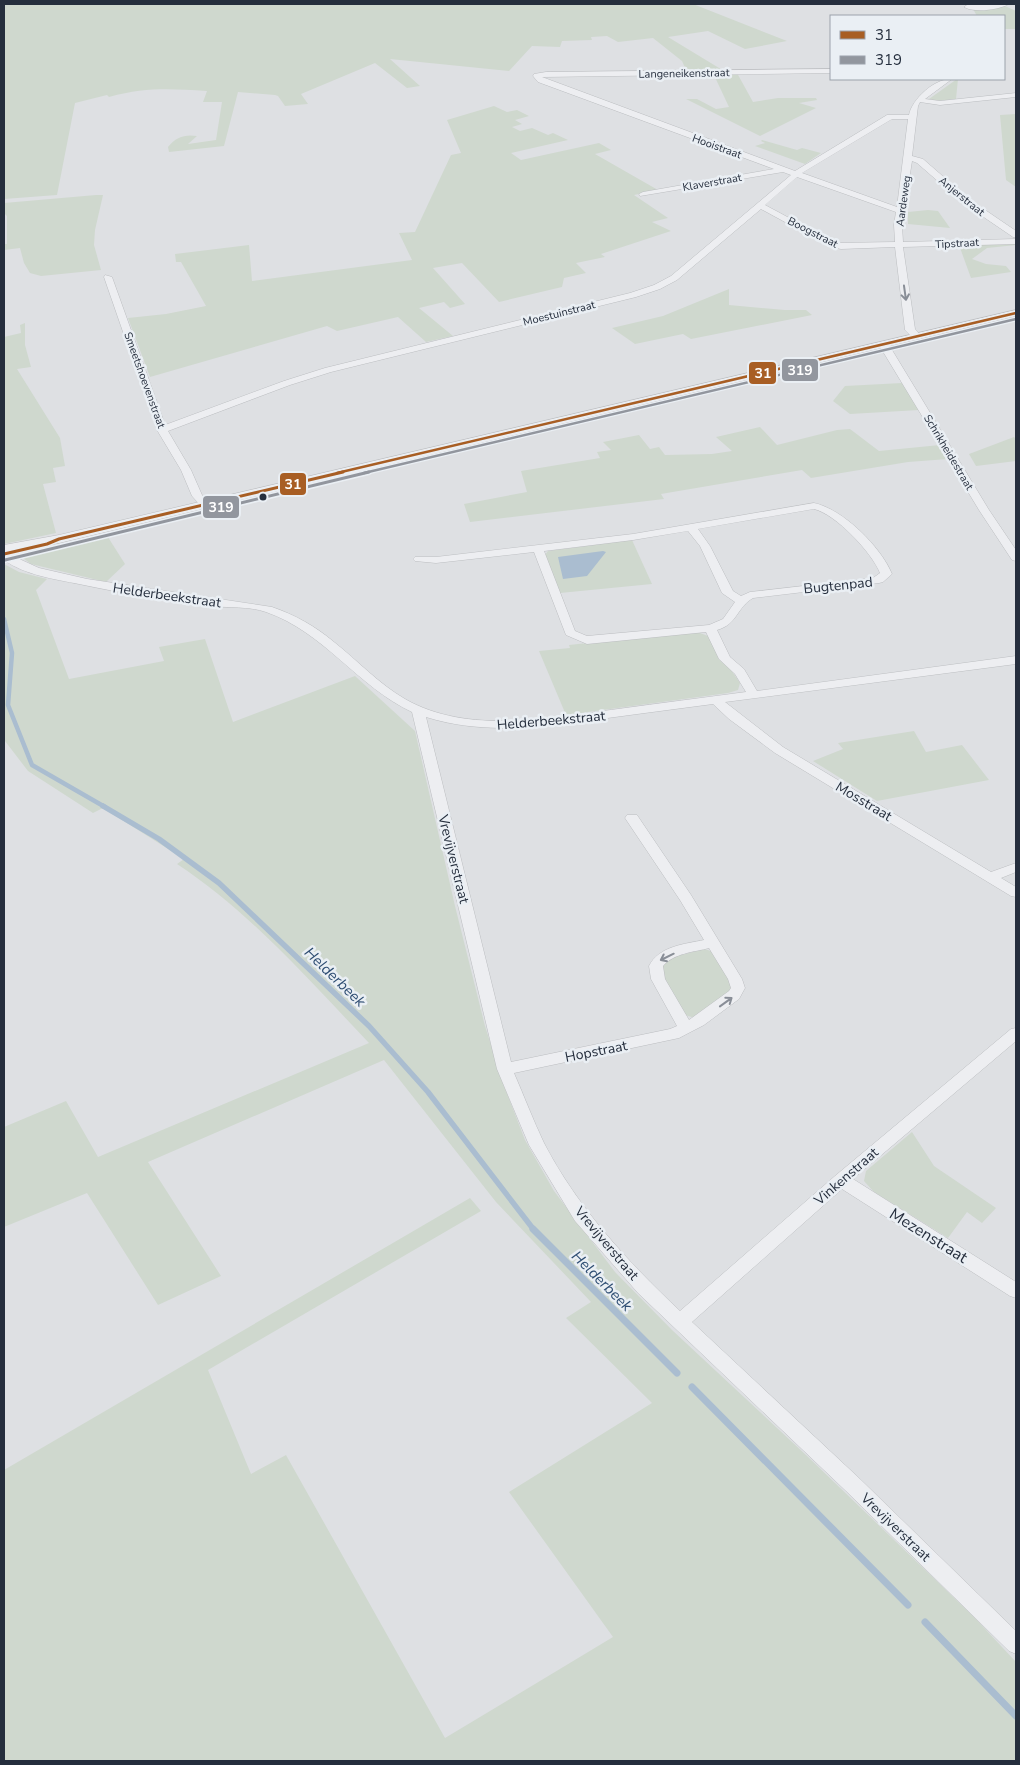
<svg xmlns="http://www.w3.org/2000/svg" width="1020" height="1765" viewBox="0 0 1020 1765" font-family="'Nunito Sans',sans-serif">
	<style>
		.green { fill: #cfd8ce }
		.water { fill: #aabdd0 }
		.lines { fill: none; stroke-linecap: round; stroke-linejoin: round }
		.stream-far2 { stroke: #aabdd0; stroke-width: 4.5 }
		.stream-far1 { stroke: #aabdd0; stroke-width: 5.5 }
		.stream { stroke: #aabdd0; stroke-width: 7 }
		.minor-casing { stroke: #bcbec1; stroke-width: 1 }
		.tertiary-casing { stroke: #bcbec1; stroke-width: 1 }
		.minor { fill: #edeef1; fill-rule: evenodd }
		.tertiary { fill: #edeef1; fill-rule: evenodd }
		.bus-1-far1-casing { stroke: #eaeff4; stroke-width: 5 }
		.bus-1-casing { stroke: #eaeff4; stroke-width: 6 }
		.bus-2-far1-casing { stroke: #eaeff4; stroke-width: 5 }
		.bus-2-casing { stroke: #eaeff4; stroke-width: 6 }
		.bus-1-far1 { stroke: #a85e24; stroke-width: 2.5 }
		.bus-1 { stroke: #a85e24; stroke-width: 3 }
		.bus-2-far1 { stroke: #92969e; stroke-width: 2.5 }
		.bus-2 { stroke: #92969e; stroke-width: 3 }
		.oneway { stroke: #898e97 }
		.bus-dot { fill: #252e3d; stroke: #eaeff4; stroke-width: 2 }
		.labels { text-anchor: middle; stroke-width: 5; stroke-linejoin: round; paint-order: stroke }
		.far-street-label { font-size: 11px; fill: #252e3d; stroke: #eaeff4 }
		.street-label { font-size: 14px; fill: #252e3d; stroke: #eaeff4 }
		.water-label { font-size: 15px; font-style: italic; fill: #2e4d72; stroke: #eaeff4 }
		.near-street-label { font-size: 16px; fill: #252e3d; stroke: #eaeff4 }
		.line-badge { stroke: #eaeff4; stroke-width: 2 }
		.badge-label { font-size: 14px; text-anchor: middle; font-weight: bold; fill: #fff }
	</style>
	<rect width="100%" height="100%" fill="#dee0e3"/>
	<g class="green">
		<path d="M4,4h689l94,37 -42,8 -37,-18 -40,6 56,34 -37,1 -5,-11 -29,-23 -35,4 -11,-6 -16,1 1,3 -30,1 -2,6 -28,-1 -23,25 -119,-12 30,27 -13,2 -32,-25 -74,31 7,10 -23,2 -7,-10 -3,-1 -37,-3 -14,54 -55,6 -1,-5c8,-10 17,-13 29,-11l-9,8 28,-4 6,-38h-19l4,-11c-38,-2 -60,-4 -98,6l-2,-2 -32,8 -18,92 -53,4z"/>
		<polygon points="1005,6 1016,11 1016,29 1004,29 1004,16 977,16 973,9"/>
		<polygon points="713,73 737,73 753,102 778,98 816,98 817,100 799,103 816,108 760,136 686,99 697,99 716,109 729,107"/>
		<polygon points="957,79 958,79 956,99 937,101 929,99"/>
		<polygon points="494,106 507,112 517,110 529,116 515,120 522,124 512,127 520,131 532,128 548,135 553,133 568,140 511,153 521,160 599,143 611,150 595,154 658,190 634,195 668,218 652,222 671,231 601,254 605,257 576,263 586,273 564,278 562,287 499,302 462,263 433,268 465,304 450,308 444,302 419,308 453,336 426,342 398,317 337,331 327,326 150,377 128,318 166,314 206,306 181,262 176,262 175,254 249,245 252,281 412,260 399,233 415,232 451,155 461,153 447,120"/>
		<polygon points="1016,114 1016,187 1006,180 1000,115"/>
		<polygon points="762,140 797,150 802,148 821,153 805,164 755,146 765,143 761,141"/>
		<polygon points="96,195 103,195 95,230 94,245 101,270 41,276 30,273 24,263 20,248 4,250 4,244 7,244 7,216 4,213 4,203"/>
		<polygon points="928,210 938,211 950,228 908,224 908,212"/>
		<polygon points="1016,242 1016,245 987,248 972,259 986,264 1006,266 1011,272 971,278 959,245"/>
		<polygon points="729,289 729,305 785,310 806,310 812,315 691,339 683,334 635,344 612,328 663,316"/>
		<polygon points="25,323 25,345 31,367 17,369 60,438 65,466 53,468 56,482 43,484 56,533 4,544 4,337 21,333 20,325"/>
		<polygon points="902,383 919,410 850,414 833,401 845,386"/>
		<polygon points="760,427 777,445 837,430 850,429 879,451 940,445 948,459 908,462 811,478 802,470 661,494 664,499 470,522 464,504 527,492 521,471 600,458 597,452 611,450 603,442 639,435 650,449 659,447 665,455 712,454 732,451 716,437"/>
		<polygon points="1014,437 1016,439 1016,461 976,466 969,454"/>
		<polygon points="106,534 125,564 106,582 31,564 23,558 25,553"/>
		<polygon points="632,540 652,584 560,593 545,555 548,551"/>
		<path d="M4,564l15,8 28,7 -11,11 33,89 95,-18 -5,-14 46,-8 28,83 122,-46 60,55 40,175 30,120 18,57 22,57 29,51 61,81 57,58 134,125 168,162 42,45v99h-1012v-291l466,-272 11,13 -273,159 43,104 35,-19 159,283 168,-101 -104,-145 143,-89 -86,-85 25,-16 -95,-100 -112,-142 -236,102 73,114 -63,29 -71,-112 -83,34v-100l62,-26 32,56 271,-114c-60,-63 -119,-131 -192,-179l7,-5 -81,-51 -10,5 -65,-42 -23,-30 -1,-6z"/>
		<polygon points="689,632 700,633 708,636 740,683 738,690 728,693 566,715 539,651 570,648 569,645"/>
		<polygon points="914,731 926,752 962,745 989,780 877,801 813,761 843,749 838,743"/>
		<polygon points="704,949 711,951 734,988 695,1018 685,1015 659,970 670,958"/>
		<polygon points="912,1132 934,1166 996,1208 982,1223 967,1212 948,1238 874,1192 864,1181 866,1171"/>
	</g>
	<polygon class="water" points="603,551 606,552 587,576 563,579 558,557"/>
	<g class="lines">
		<polyline class="stream-far2" points="4,619 12,653 8,705 32,765 105,807"/>
		<polyline class="stream-far1" points="103,806 159,839 219,883 369,1026 428,1092 534,1230"/>
		<g class="stream">
			<polyline points="533,1229 677,1373"/>
			<polyline points="692,1387 908,1605"/>
			<polyline points="925,1622 1016,1716"/>
		</g>
		<defs>
			<g id="minor">
				<path d="M1009,4c-10,6 -35,9 -45,3l3,-2z"/>
				<path d="M831,69v4l-289,4 253,94 92,-56h22c3,-16 26,-37 43,-36l-27,20 15,2 76,-8v4l-76,8 -20,-3 -2,4 -6,50 11,3 46,40 47,32v6h-3l-50,-34 -46,-40 -5,-2 -10,64 1,17 113,-3v5l-113,3 12,82 7,8 -2,2h-6l-9,-9 -10,-83 -54,2 -10,-2 -70,-38 -84,71 -17,9 -24,8 -305,75 -41,13 -122,46 23,39 11,25 8,9 -5,3 -4,-1 -9,-10 -11,-26 -24,-40 -53,-153 1,-2 7,2 53,148 119,-44 41,-13 305,-75 24,-8 17,-9 120,-101 -8,-3 -143,24 -1,-2 4,-2 131,-23 -236,-87 -5,-6 1,-2 12,-2zM892,119h16l-11,88 -95,-34zM797,177l99,35 -2,13 1,17 -59,1 -71,-38z"/>
				<polygon points="884,342 889,345 989,510 1016,550 1016,561 1012,560 979,510 879,345"/>
				<path d="M814,503c29,6 67,44 78,71l-9,8 -4,1 -126,15c-17,10 -15,26 -36,32l13,27 14,12 13,22 259,-35v8l-291,38 58,45 208,125 25,-9v9l-15,6 15,9v10l-5,-1 -236,-143 -46,-34 -16,-15c-38,5 -76,10 -113,15 -58,8 -117,16 -174,-2l85,345 159,-33 7,-3 -26,-47 -2,-13c10,-20 36,-22 55,-26l-24,-40 -55,-82 2,-3h10l54,80 51,84 3,9 -6,11 -35,26 -25,13 -165,35c10,23 19,47 30,70 33,64 84,119 136,168l155,-135 176,-147 5,-1v13l-163,138 163,103v16l-6,-2 -168,-107 -150,133 168,157 156,152v23l-7,-3 -163,-160 -208,-198 -63,-72 -46,-76 -32,-76 -85,-357c-54,-25 -88,-80 -146,-100 -17,-6 -38,-4 -56,-6 -44,-5 -88,-13 -131,-22 -25,-5 -54,-9 -75,-24v-8l35,16 48,11 185,28c23,8 43,19 62,35 24,19 45,42 71,57 63,36 145,19 213,10 42,-6 85,-11 128,-17l-11,-18 -16,-15 -13,-27 -119,12 -21,-9 -32,-83 -98,11 -21,-2 -2,-2 2,-2h21l197,-23zM814,509c22,5 58,44 66,64l-7,5 -123,14 -9,4 -8,-5 -23,-45 -12,-17zM688,531l12,15 22,47 13,9 -12,17 -14,6 -122,11 -12,-5 -31,-80 89,-11zM709,948l19,31 3,9 -2,3 -40,29 -24,-41 -2,-13c11,-13 31,-14 46,-18z"/>
			</g>
			<polygon id="tertiary" points="1016,310 1016,316 59,543 4,553 4,545 59,535"/>
		</defs>
		<use href="#minor" class="minor-casing"/>
		<use href="#tertiary" class="tertiary-casing"/>
		<use href="#minor" class="minor"/>
		<use href="#tertiary" class="tertiary"/>
		<defs>
			<polyline id="bus-1-far1" points="337,473 1016,313"/>
			<polyline id="bus-1" points="4,554 47,544 59,539 343,472"/>
			<polyline id="bus-2-far1" points="364,473 1016,319"/>
			<polyline id="bus-2" points="5,560 369,472"/>
		</defs>
		<use href="#bus-1-far1" class="bus-1-far1-casing"/>
		<use href="#bus-1" class="bus-1-casing"/>
		<use href="#bus-2-far1" class="bus-2-far1-casing"/>
		<use href="#bus-2" class="bus-2-casing"/>
		<use href="#bus-1-far1" class="bus-1-far1"/>
		<use href="#bus-1" class="bus-1"/>
		<use href="#bus-2-far1" class="bus-2-far1"/>
		<use href="#bus-2" class="bus-2"/>
	</g>
	<defs><path id="oneway-shaft" d="M-6 0H5M1.5-3L5.5 0L1.5 3" fill="none" stroke-width="1.6" stroke-linecap="round" stroke-linejoin="round" transform="scale(1.25)"/></defs>
	<g class="oneway">
		<use href="#oneway-shaft" transform="translate(905 293) rotate(82)"/>
		<use href="#oneway-shaft" transform="translate(667 957) rotate(154)"/>
		<use href="#oneway-shaft" transform="translate(726 1002) rotate(-36)"/>
	</g>
	<circle class="bus-dot" cx="263" cy="497" r="4.5"/>
	<g class="labels">
		<g class="far-street-label">
			<text transform="translate(684 73) rotate(-1)" y="4">Langeneikenstraat</text>
			<text transform="translate(717 146) rotate(20)" y="4">Hooistraat</text>
			<text transform="translate(712 182) rotate(-10)" y="4">Klaverstraat</text>
			<text transform="translate(962 196) rotate(39)" y="4">Anjerstraat</text>
			<text transform="translate(903 201) rotate(-82)" y="4">Aardeweg</text>
			<text transform="translate(813 232) rotate(27)" y="4">Boogstraat</text>
			<text transform="translate(957 243) rotate(-3)" y="4">Tipstraat</text>
			<text transform="translate(559 313) rotate(-14)" y="4">Moestuinstraat</text>
			<text transform="translate(145 380) rotate(70)" y="4">Smeetshoevenstraat</text>
			<text transform="translate(949 452) rotate(59)" y="4">Schrikheidestraat</text>
		</g>
		<g class="street-label">
			<text transform="translate(838 585) rotate(-6)" y="5">Bugtenpad</text>
			<text transform="translate(167 595) rotate(8)" y="5">Helderbeekstraat</text>
			<text transform="translate(551 720) rotate(-5)" y="5">Helderbeekstraat</text>
			<text transform="translate(864 801) rotate(31)" y="5">Mosstraat</text>
			<text transform="translate(454 859) rotate(76)" y="5">Vrevijverstraat</text>
			<text transform="translate(596 1051) rotate(-11)" y="5">Hopstraat</text>
			<text transform="translate(846 1176) rotate(-41)" y="5">Vinkenstraat</text>
			<text transform="translate(607 1243) rotate(50)" y="5">Vrevijverstraat</text>
			<text transform="translate(896 1527) rotate(44)" y="5">Vrevijverstraat</text>
		</g>
		<g class="water-label">
			<text transform="translate(335 977) rotate(44)" y="5">Helderbeek</text>
			<text transform="translate(602 1281) rotate(45)" y="5">Helderbeek</text>
		</g>
		<g class="near-street-label">
			<text transform="translate(929 1235) rotate(32)" y="6">Mezenstraat</text>
		</g>
	</g>
	<g class="line-badge">
		<rect x="781" y="358" width="38" height="24" rx="5" fill="#92969e"/>
		<rect x="748" y="361" width="29" height="24" rx="5" fill="#a85e24"/>
		<rect x="279" y="472" width="28" height="24" rx="5" fill="#a85e24"/>
		<rect x="202" y="495" width="38" height="24" rx="5" fill="#92969e"/>
	</g>
	<g class="badge-label">
		<text x="800" y="375">319</text>
		<text x="763" y="378">31</text>
		<text x="293" y="489">31</text>
		<text x="221" y="512">319</text>
	</g>
	<rect width="1020" height="1765" fill="none" stroke="#252e3d" stroke-width="10"/>
	<rect x="830" y="15" width="175" height="65" fill="#eaeff4" stroke="#9ba2ab"/>
	<rect x="840" y="31" width="25" height="8" fill="#a85e24" stroke="#9ba2ab"/>
	<text x="875" y="40" font-size="15" fill="#252e3d">31</text>
	<rect x="840" y="56" width="25" height="8" fill="#92969e" stroke="#9ba2ab"/>
	<text x="875" y="65" font-size="15" fill="#252e3d">319</text>
</svg>
